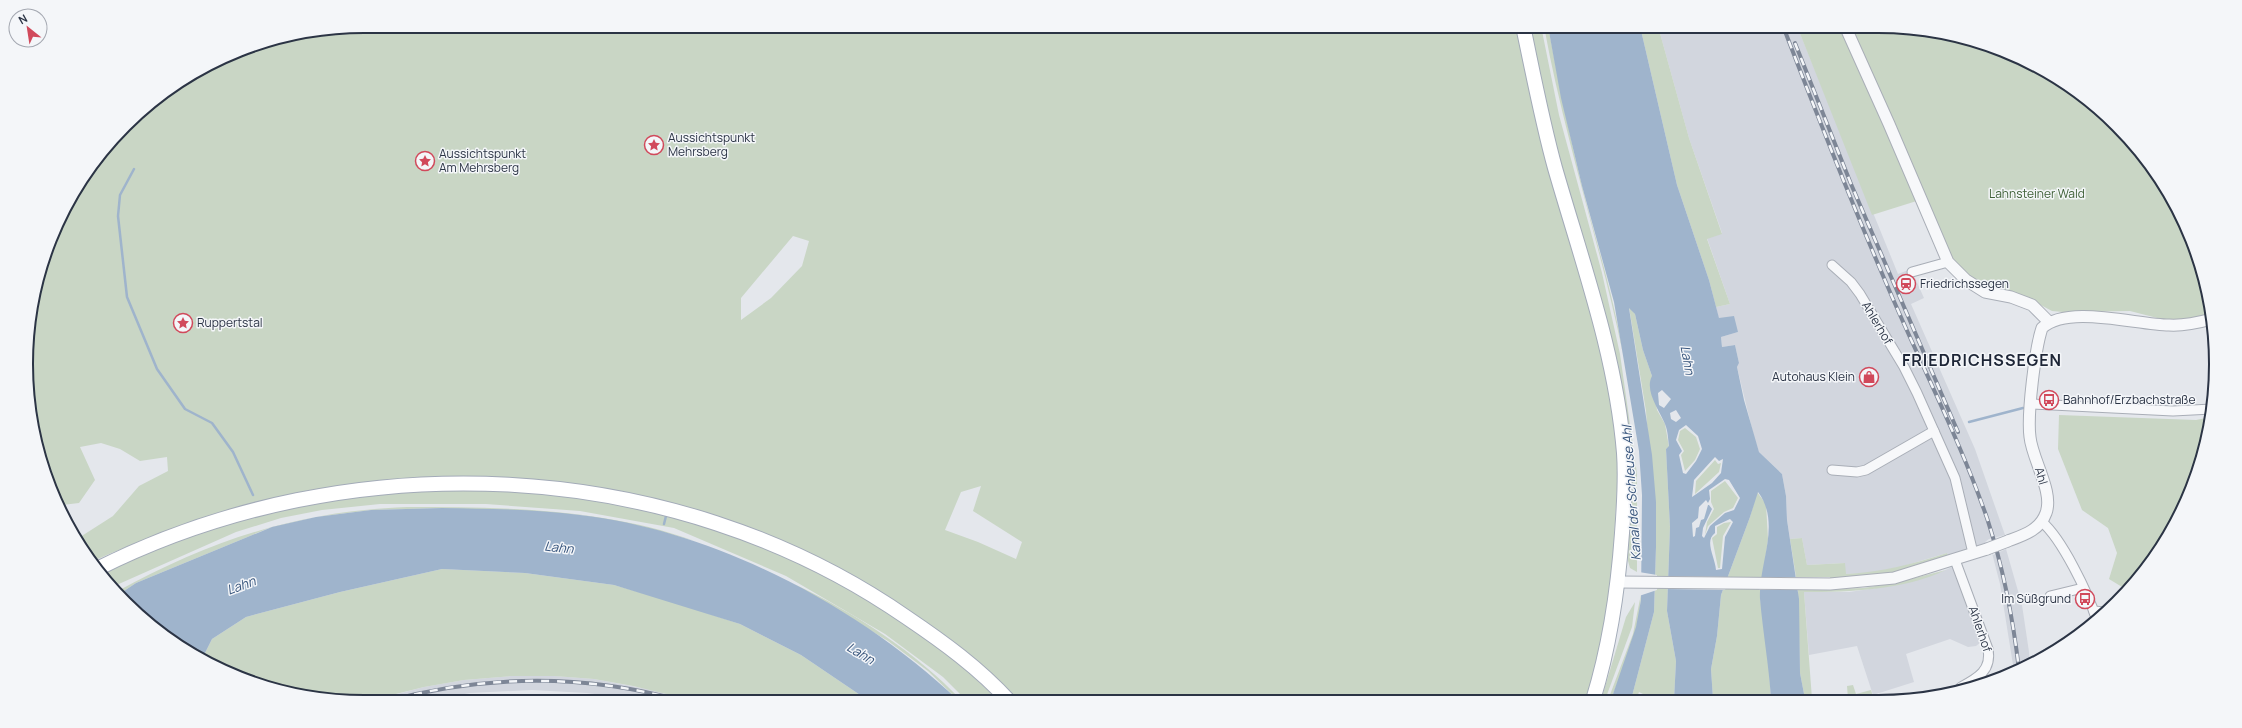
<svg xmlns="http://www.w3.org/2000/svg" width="2242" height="728" viewBox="0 0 2242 728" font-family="Manrope,sans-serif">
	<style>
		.built { fill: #d2d6de }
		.green { fill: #c9d6c5; fill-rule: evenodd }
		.water { fill: #9fb4cc; fill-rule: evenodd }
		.pier { fill: #e4e7ec }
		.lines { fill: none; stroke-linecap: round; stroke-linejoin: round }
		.stream { stroke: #9fb4cc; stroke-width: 2.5 }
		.minor-casing { stroke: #a9aeb7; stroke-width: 11 }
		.tertiary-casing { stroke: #a9aeb7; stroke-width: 13 }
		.primary-casing { stroke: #a3abb8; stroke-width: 16 }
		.minor { stroke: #f7f8fa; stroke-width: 9 }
		.tertiary { stroke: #f7f8fa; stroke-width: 11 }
		.primary { stroke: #fff; stroke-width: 14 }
		.rail-casing { stroke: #7d8696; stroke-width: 4 }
		.rail { stroke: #f4f6f9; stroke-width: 2.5; stroke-dasharray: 8; stroke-linecap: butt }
		.tertiary-bridge-casing { stroke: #a9aeb7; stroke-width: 13; stroke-linecap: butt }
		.tertiary-bridge { stroke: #f7f8fa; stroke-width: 11 }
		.labels { text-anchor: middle; stroke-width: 3; stroke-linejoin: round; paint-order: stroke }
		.poi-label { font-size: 12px; fill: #2b3445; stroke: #f4f6f9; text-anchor: start }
		.park-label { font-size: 12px; fill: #3f6138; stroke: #f4f6f9 }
		.street-label { font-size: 12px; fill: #2b3445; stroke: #f4f6f9 }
		.water-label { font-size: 13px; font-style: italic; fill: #34527a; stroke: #f4f6f9 }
		.district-label { font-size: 16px; font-weight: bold; letter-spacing: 1px; fill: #1d2536; stroke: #f4f6f9 }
		.rim { fill: none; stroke: #2b3445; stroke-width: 2 }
	</style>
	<rect width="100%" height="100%" fill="#e4e7ec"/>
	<g class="built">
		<polygon points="1658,26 1797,26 1898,274 1911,269 1924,298 1911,304 1975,449 2005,535 1989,539 1985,542 1986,545 1949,557 1947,553 1900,567 1869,573 1845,574 1844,563 1807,565 1802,538 1790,539 1787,520 1786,496 1782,474 1759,452 1754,437 1737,367 1739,363 1735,345 1722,347 1721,337 1738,332 1719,319 1716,307 1730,304 1707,238 1722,233 1689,138"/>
		<polygon points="2006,549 2022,605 2029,652 2030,665 2014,671 2000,584 1992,553 1993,555"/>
		<polygon points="1954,566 1981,642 1976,646 1968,647 1950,639 1906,654 1914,682 1873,695 1857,646 1809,655 1804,592 1849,592 1890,586 1941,572"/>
		<polygon points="512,676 554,676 594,679 663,692 696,701 647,701 587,693 532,690 470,693 421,702 367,702 424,687 464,680"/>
	</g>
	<g class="green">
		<path d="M364,26h1154l77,292 21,107 2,46 -6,103 -10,77 -14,49 -571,1c-35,-33 -72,-66 -112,-93 -110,-75 -243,-118 -375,-127 -20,-1 -41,-1 -61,-1 -63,-1 -126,3 -189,17 -65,14 -128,38 -189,65l-8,-10 -6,-13 36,-23 26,-30 29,-15 -1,-14 -27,4 -20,-12 -19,-6 -21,4 15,33 -16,23 -17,2 -25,-54 -10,-65 2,-66 32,-106 35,-56 45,-48 94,-58 63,-20zM793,236l16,5 -7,25 -31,32 -30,22v-22zM981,486l-8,25 49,31 -6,17 -38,-17 -33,-12 16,-38z"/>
		<polygon points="1526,26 1541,26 1559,115 1602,273 1620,354 1637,474 1637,572 1630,568 1628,561 1629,465"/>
		<path d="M1544,26h4c10,54 21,107 34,160 14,56 32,110 41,168 -23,-111 -59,-217 -79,-328z"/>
		<polygon points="1640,26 1658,26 1689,138 1722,234 1707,239 1730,304 1716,307 1709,280 1677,185"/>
		<path d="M1797,26c38,0 76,0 115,3 10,1 22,1 33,4 119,26 219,114 254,231 5,16 10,32 12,49l-26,8h-16l-39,-10 -67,1 -11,-1 -15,-8 -50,-13 -24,-17 -11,-13 -29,-61 -51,16z"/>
		<polygon points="1629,307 1635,314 1643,350 1652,376 1657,410 1665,424 1669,447 1666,449 1670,527 1667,611 1676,661 1674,700 1642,700 1643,694 1639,692 1636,700 1631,700 1654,612 1656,547 1646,411"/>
		<polygon points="2059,415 2196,420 2211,417 2209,430 2171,533 2127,590 2109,579 2117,553 2108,528 2082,510 2058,449"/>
		<polygon points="1685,428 1696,437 1700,449 1695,460 1685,471 1681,455 1684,451 1678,440 1680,431"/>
		<polygon points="1715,460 1718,464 1721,463 1719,472 1695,494 1696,481"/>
		<polygon points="1725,481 1738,498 1733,508 1724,512 1708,526 1705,535 1707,522 1714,509 1711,502 1711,491"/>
		<polygon points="464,489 564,494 668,513 801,561 884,607 957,661 999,701 967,701 943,677 885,634 786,576 674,528 580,511 486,504 380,504 322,510 281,518 236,532 112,587 101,574 177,540 257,514 377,493"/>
		<polygon points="1757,492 1766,504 1768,539 1760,597 1768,655 1771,699 1713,699 1711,669 1717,636 1721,595 1750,517"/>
		<path d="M407,507c96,0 197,1 288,34l-51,-14 -63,-12 -139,-7 -71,2 -55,7 -47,11 -133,55 -18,12 -2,-3c95,-52 182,-81 291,-85z"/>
		<polygon points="1731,522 1723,536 1720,568 1718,568 1712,538 1717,534 1717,527 1724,523"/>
		<path d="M1802,538l5,27 38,-2 1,11c35,-2 67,-10 101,-21l2,4 -49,15 -70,8v-3h-34l-6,-38z"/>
		<polygon points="442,569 525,573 614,585 673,602 740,624 801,655 869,701 696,701 633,686 594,679 554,676 512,676 464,680 424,687 364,702 298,695 234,676 202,659 212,639 246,617 340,592"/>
		<path d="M1946,570c-43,20 -94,22 -142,22l8,107h-7l-5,-26 -2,-83 65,-2 32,-5z"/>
		<path d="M794,584c61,29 122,68 168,117h-3l-31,-30 -40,-30z"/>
		<path d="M1641,594c-1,37 -17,72 -30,106h-3l25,-66z"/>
		<polygon points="1635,602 1632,627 1605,700 1601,700 1626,617"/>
		<polygon points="1853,685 1856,694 1871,690 1874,699 1848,699 1847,686"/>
	</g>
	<g class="water">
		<path d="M1548,26h92l37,159 32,95 10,38 15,-2 4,16 -17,5 1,10 13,-2 4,18 -2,4 7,33 15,52 23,22 4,22 1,24 12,79 1,74 5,26h-34c-2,-33 -8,-66 -11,-100 -2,-35 22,-75 -2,-107l-8,25 -29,78 -4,41 -6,33 2,30 -39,1 2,-39 -9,-50 3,-84 -4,-78 3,-3c-1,-7 -1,-15 -4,-22 -5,-13 -21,-33 -13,-48l-9,-26 -8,-36 -6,-6 23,147 4,47v45l-2,65 -23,88h-20l25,-73 5,-27 1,-105 -3,-44 -25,-149 -32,-116 -21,-88zM1662,390l9,9 -7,9 -5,-3 -1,-12zM1676,410l5,8 -5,4 -5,-3 -1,-6zM1686,425l12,11 4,13 -6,12 -10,13 -3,-1 -4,-18 3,-4 -6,-11 3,-10zM1715,457l4,4 4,-2 -2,14 -9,10 -20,14 2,-17zM1725,479l4,1 11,18 -6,12 -9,3 -15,13 -6,12 -2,-2 1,-8 9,-19 -3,-4h-1l-4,14 -3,1 -2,7 -3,1 -1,8 -2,1 -1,-14 6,-5 1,-11 7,-7 2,3 2,-4 -1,-9zM1730,519l3,3 -8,15 -3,32 -6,1c-1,-13 -12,-29 -1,-37v-7z"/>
		<path d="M442,508c46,1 93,1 138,7 137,16 280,92 379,186h-90l-68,-46 -61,-31 -126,-39 -89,-12 -83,-4 -102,23 -94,25 -34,22 -10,20c-30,-16 -62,-38 -84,-64l18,-12 136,-56 44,-10 55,-7z"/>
	</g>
	<g class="pier">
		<polygon points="1639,572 1657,575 1657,590 1639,596"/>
		<polygon points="1666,576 1730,577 1725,590 1666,589"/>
		<polygon points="1761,577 1798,577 1800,590 1759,590"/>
	</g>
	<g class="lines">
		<g class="stream">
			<polyline points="134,169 120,195 118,216 127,297 157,369 185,409 212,423 233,452 253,495"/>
			<polyline points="1969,422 2023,408"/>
			<polyline points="664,524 666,516"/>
		</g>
		<defs>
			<g id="minor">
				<polyline points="1832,265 1851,282 1860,294 1904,367 1917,393 1955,478 1973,553"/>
				<polyline points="1912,272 1948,262"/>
				<polyline points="2031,404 2173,411 2212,409"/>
				<polyline points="1832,470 1857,472 1866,470 1934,431"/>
				<path d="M2042,522c20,17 46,71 54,96"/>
				<path d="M1955,560l33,89c4,21 -10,29 -27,38"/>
				<polyline points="2050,596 2083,588"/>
				<polyline points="2094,611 2104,612"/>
			</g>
			<g id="tertiary">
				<polyline points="1845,26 1889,124 1948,262 1966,280 1985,292 2011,297 2032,305 2049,322"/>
				<path d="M2008,541c16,-6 32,-11 38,-28 8,-21 -14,-54 -16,-76 -3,-22 5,-88 12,-109 26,-24 95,-3 127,-3 15,1 28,-2 43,-6"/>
				<polyline points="1618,582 1830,584 1894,578 1987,549"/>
			</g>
			<g id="primary">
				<path d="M1523,26c10,47 19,95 32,142 27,94 61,187 69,285 2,27 0,54 -2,80 -4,57 -12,112 -29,167"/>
				<path d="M97,569c253,-127 575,-114 809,48 37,25 73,51 103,84"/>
			</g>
		</defs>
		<use href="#minor" class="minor-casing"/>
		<use href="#tertiary" class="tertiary-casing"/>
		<use href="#primary" class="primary-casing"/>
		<use href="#minor" class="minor"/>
		<use href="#tertiary" class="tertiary"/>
		<use href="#primary" class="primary"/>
		<defs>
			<g id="rail">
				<path d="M1783,26c34,89 69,178 107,266 32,75 70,148 97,226 16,49 26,100 32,152"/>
				<polyline points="1795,43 1851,184 1958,432"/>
				<path d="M383,702c99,-27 199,-29 299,-1"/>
			</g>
		</defs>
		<use href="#rail" class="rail-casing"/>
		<use href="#rail" class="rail"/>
		<defs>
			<polyline id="tertiary-bridge" points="1987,549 2008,541"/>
		</defs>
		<use href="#tertiary-bridge" class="tertiary-bridge-casing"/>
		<use href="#tertiary-bridge" class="tertiary-bridge"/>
	</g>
	<defs>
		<symbol id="sight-ring" viewBox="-11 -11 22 22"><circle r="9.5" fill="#f4f6f9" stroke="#d1495b" stroke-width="1.5"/><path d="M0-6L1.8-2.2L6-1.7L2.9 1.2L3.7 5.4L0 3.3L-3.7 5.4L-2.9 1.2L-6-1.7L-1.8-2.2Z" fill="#d1495b"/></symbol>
		<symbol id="station-ring" viewBox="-11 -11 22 22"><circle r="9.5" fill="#f4f6f9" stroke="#d1495b" stroke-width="1.5"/><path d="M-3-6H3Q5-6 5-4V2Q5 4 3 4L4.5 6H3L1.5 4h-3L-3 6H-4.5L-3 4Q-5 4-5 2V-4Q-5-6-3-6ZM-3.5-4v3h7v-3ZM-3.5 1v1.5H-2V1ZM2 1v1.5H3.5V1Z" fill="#d1495b"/></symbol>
		<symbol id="shop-ring" viewBox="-11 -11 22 22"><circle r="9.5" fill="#f4f6f9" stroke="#d1495b" stroke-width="1.5"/><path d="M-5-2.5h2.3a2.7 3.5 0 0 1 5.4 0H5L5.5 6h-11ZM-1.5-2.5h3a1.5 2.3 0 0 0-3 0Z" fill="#d1495b"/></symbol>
		<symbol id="bus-ring" viewBox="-11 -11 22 22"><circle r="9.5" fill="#f4f6f9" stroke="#d1495b" stroke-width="1.5"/><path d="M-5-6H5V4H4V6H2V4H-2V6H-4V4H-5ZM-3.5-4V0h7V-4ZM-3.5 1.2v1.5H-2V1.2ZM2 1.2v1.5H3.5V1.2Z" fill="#d1495b"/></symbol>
	</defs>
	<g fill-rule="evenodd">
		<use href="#sight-ring" x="643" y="134" width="22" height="22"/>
		<use href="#sight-ring" x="414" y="150" width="22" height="22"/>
		<use href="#station-ring" x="1895" y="273" width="22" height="22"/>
		<use href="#sight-ring" x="172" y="312" width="22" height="22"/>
		<use href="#shop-ring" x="1858" y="366" width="22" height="22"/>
		<use href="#bus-ring" x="2038" y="389" width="22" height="22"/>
		<use href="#bus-ring" x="2074" y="588" width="22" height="22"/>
	</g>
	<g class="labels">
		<g class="poi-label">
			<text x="668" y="142">Aussichtspunkt<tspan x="668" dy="14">Mehrsberg</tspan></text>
			<text x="439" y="158">Aussichtspunkt<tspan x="439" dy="14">Am Mehrsberg</tspan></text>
			<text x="1920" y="288">Friedrichssegen</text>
			<text x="197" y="327">Ruppertstal</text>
			<text x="1855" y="381" text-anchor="end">Autohaus Klein</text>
			<text x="2063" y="404">Bahnhof/Erzbachstraße</text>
			<text x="2071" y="603" text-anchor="end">Im Süßgrund</text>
		</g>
		<g class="park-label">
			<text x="2037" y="198">Lahnsteiner Wald</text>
		</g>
		<g class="street-label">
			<text transform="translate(1877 323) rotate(59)" y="4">Ahlerhof</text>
			<text transform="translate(2041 476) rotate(74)" y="4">Ahl</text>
			<text transform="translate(1980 629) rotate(71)" y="4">Ahlerhof</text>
		</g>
		<g class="water-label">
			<text transform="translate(1688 360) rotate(80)" y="5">Lahn</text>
			<text transform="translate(1631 493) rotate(-94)" y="5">Kanal der Schleuse Ahl</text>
			<text transform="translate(559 547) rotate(6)" y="5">Lahn</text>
			<text transform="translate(241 585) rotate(-20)" y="5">Lahn</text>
			<text transform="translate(861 653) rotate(31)" y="5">Lahn</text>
		</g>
		<g class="district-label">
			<text x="1982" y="366">FRIEDRICHSSEGEN</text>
		</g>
	</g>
	<path d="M0 0H2242V728H0ZM364 33H1878A331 331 0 0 1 2209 364V364A331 331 0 0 1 1878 695H364A331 331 0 0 1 33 364V364A331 331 0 0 1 364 33Z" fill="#f4f6f9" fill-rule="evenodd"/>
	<path class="rim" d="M364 33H1878A331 331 0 0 1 2209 364V364A331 331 0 0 1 1878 695H364A331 331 0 0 1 33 364V364A331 331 0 0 1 364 33Z"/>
	<g transform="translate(28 28) rotate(330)"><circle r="19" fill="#f4f6f9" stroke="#a4a8b1"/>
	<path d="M0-3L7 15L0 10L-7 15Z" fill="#d1495b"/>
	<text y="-6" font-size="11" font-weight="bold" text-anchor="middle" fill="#2b3445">N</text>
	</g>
</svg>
